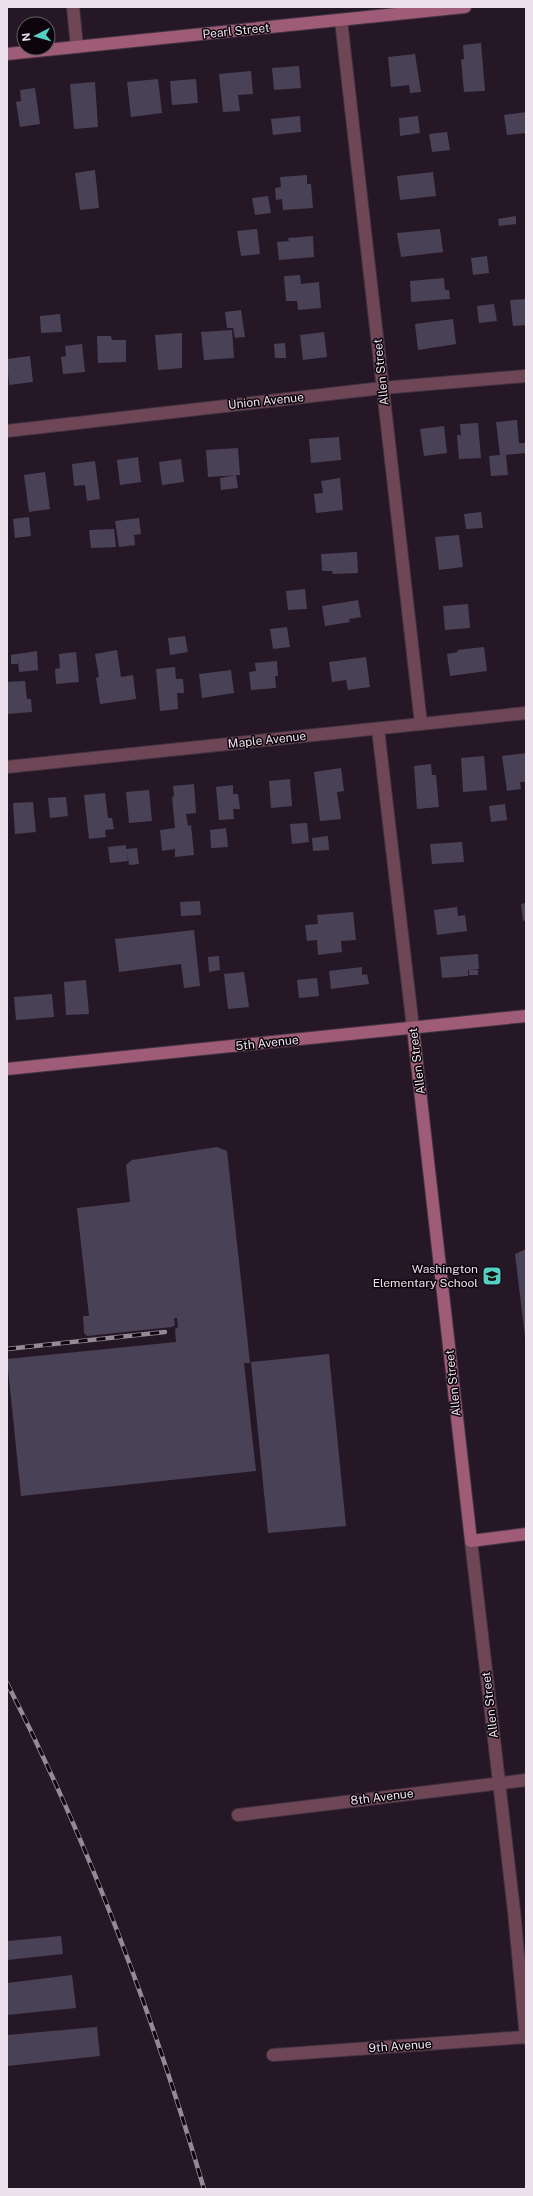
<svg xmlns="http://www.w3.org/2000/svg" width="533" height="2196" viewBox="0 0 533 2196" font-family="'Public Sans',sans-serif">
	<style>
		.building { fill: #494257 }
		.lines { fill: none; stroke-linecap: round; stroke-linejoin: round }
		.street-casing { stroke: #423342; stroke-width: 14 }
		.secondary-casing { stroke: #423342; stroke-width: 14 }
		.street { stroke: #6f4656; stroke-width: 12 }
		.secondary { stroke: #9e5c76; stroke-width: 12 }
		.rail-casing { stroke: #958995; stroke-width: 4.5 }
		.rail { stroke: #0b050b; stroke-width: 3; stroke-dasharray: 9; stroke-linecap: butt }
		.labels { text-anchor: middle; stroke-width: 3; stroke-linejoin: round; paint-order: stroke }
		.street-label { font-size: 12px; fill: #ebe0eb; stroke: #0b050b }
		.poi-label { font-size: 12px; fill: #ebe0eb; stroke: #0b050b; text-anchor: end }
	</style>
	<rect width="100%" height="100%" fill="#261726"/>
	<g class="building">
		<polygon points="481,43 485,91 464,92 461,60 464,59 463,45"/>
		<polygon points="415,54 421,92 410,93 409,85 391,87 388,57"/>
		<polygon points="299,66 301,88 274,90 272,68"/>
		<polygon points="251,71 253,94 238,95 240,111 223,112 219,74"/>
		<polygon points="158,79 162,113 131,117 127,82"/>
		<polygon points="196,79 198,103 172,105 170,81"/>
		<polygon points="95,82 98,127 74,129 70,84"/>
		<polygon points="35,88 40,124 20,127 16,102 21,101 20,90"/>
		<polygon points="526,112 526,133 507,135 504,115"/>
		<polygon points="300,116 301,132 273,135 271,119"/>
		<polygon points="418,116 420,133 400,136 399,118"/>
		<polygon points="447,132 450,150 432,152 429,134"/>
		<polygon points="95,170 99,208 80,210 75,173"/>
		<polygon points="433,172 436,196 400,200 397,176"/>
		<polygon points="307,175 307,184 311,184 313,208 283,210 282,199 276,200 275,188 281,187 280,177"/>
		<polygon points="268,196 271,213 255,215 252,198"/>
		<polygon points="516,216 516,224 499,226 498,219"/>
		<polygon points="257,229 260,254 241,256 237,231"/>
		<polygon points="440,229 443,252 401,257 397,233"/>
		<polygon points="313,236 314,257 279,260 277,242 289,241 288,238"/>
		<polygon points="487,256 489,273 473,275 471,258"/>
		<polygon points="300,275 301,284 319,282 321,308 298,310 297,301 286,301 284,276"/>
		<polygon points="444,278 445,290 449,290 450,299 411,302 410,281"/>
		<polygon points="526,299 526,325 513,326 510,300"/>
		<polygon points="494,304 497,321 479,323 477,306"/>
		<polygon points="241,310 245,337 235,338 233,328 227,328 225,312"/>
		<polygon points="60,314 62,332 41,333 40,316"/>
		<polygon points="453,319 456,344 418,350 415,324"/>
		<polygon points="232,330 234,358 204,360 201,332"/>
		<polygon points="324,332 327,357 303,360 300,335"/>
		<polygon points="182,333 182,368 158,370 155,335"/>
		<polygon points="97,336 111,336 112,340 126,340 126,362 98,363"/>
		<polygon points="285,343 286,358 275,358 274,344"/>
		<polygon points="82,344 85,372 63,374 61,357 66,356 65,346"/>
		<polygon points="30,356 33,382 9,385 7,359"/>
		<polygon points="517,420 519,443 526,443 526,453 506,455 508,475 491,476 489,456 500,455 496,422"/>
		<polygon points="478,423 481,458 459,459 457,435 461,435 460,424"/>
		<polygon points="444,426 447,453 424,456 420,429"/>
		<polygon points="339,437 341,460 311,463 309,439"/>
		<polygon points="238,448 240,475 208,477 206,450"/>
		<polygon points="138,457 141,482 120,485 117,460"/>
		<polygon points="181,459 184,482 162,485 159,462"/>
		<polygon points="95,461 100,499 87,501 85,485 74,486 72,464"/>
		<polygon points="45,472 50,509 29,512 24,475"/>
		<polygon points="236,475 238,488 221,490 220,478"/>
		<polygon points="340,478 343,510 316,513 314,494 323,493 321,481"/>
		<polygon points="481,512 483,528 466,529 464,514"/>
		<polygon points="29,517 31,536 15,538 13,519"/>
		<polygon points="139,518 141,534 134,535 135,545 119,547 115,521"/>
		<polygon points="114,529 116,547 91,548 89,530"/>
		<polygon points="459,535 463,567 439,570 435,537"/>
		<polygon points="357,552 358,573 333,574 332,571 322,571 321,554"/>
		<polygon points="305,589 307,609 288,610 286,591"/>
		<polygon points="358,600 361,617 349,619 350,622 325,626 322,606"/>
		<polygon points="468,604 470,628 445,630 443,606"/>
		<polygon points="287,627 290,647 273,649 270,629"/>
		<polygon points="185,636 188,652 170,655 168,638"/>
		<polygon points="484,647 487,671 450,676 447,654 458,652 457,650"/>
		<polygon points="117,650 121,677 133,675 136,699 100,704 96,678 99,677 95,654"/>
		<polygon points="37,651 38,670 19,672 18,658 18,664 11,664 11,655"/>
		<polygon points="76,652 79,682 56,684 55,669 60,668 59,654"/>
		<polygon points="366,657 370,687 348,690 346,680 332,682 329,662"/>
		<polygon points="277,661 278,676 275,676 276,688 251,690 249,672 256,671 255,663"/>
		<polygon points="175,667 176,679 183,679 184,693 177,693 178,709 160,711 156,669"/>
		<polygon points="231,670 234,693 202,698 199,674"/>
		<polygon points="25,681 27,699 31,699 32,712 7,714 7,682"/>
		<polygon points="526,753 526,782 520,782 521,789 507,791 502,756"/>
		<polygon points="484,756 487,790 463,792 461,758"/>
		<polygon points="431,764 432,775 436,775 439,807 417,809 414,766"/>
		<polygon points="341,768 344,791 337,792 341,819 320,821 314,772"/>
		<polygon points="290,779 292,806 271,808 269,781"/>
		<polygon points="194,784 196,813 186,814 188,826 191,825 194,855 175,857 175,849 162,851 160,830 175,828 172,797 174,796 173,786"/>
		<polygon points="233,785 233,794 238,794 240,809 233,809 234,819 219,820 216,787"/>
		<polygon points="149,790 152,821 129,823 126,792"/>
		<polygon points="105,793 108,818 112,818 114,829 105,830 106,837 89,839 84,795"/>
		<polygon points="66,797 68,816 50,818 48,798"/>
		<polygon points="33,802 36,832 15,834 13,803"/>
		<polygon points="505,804 507,820 491,822 489,806"/>
		<polygon points="307,823 309,842 292,844 290,824"/>
		<polygon points="226,828 228,847 211,848 210,830"/>
		<polygon points="328,836 329,850 313,851 312,838"/>
		<polygon points="462,842 464,862 432,864 430,844"/>
		<polygon points="126,845 126,849 137,848 139,864 129,865 127,852 128,861 110,863 108,847"/>
		<polygon points="200,901 201,915 181,916 180,902"/>
		<polygon points="526,903 526,920 523,921 521,904"/>
		<polygon points="457,907 458,916 465,915 467,931 437,935 434,910"/>
		<polygon points="353,912 356,940 341,941 342,952 318,955 317,940 307,941 305,925 318,924 317,915"/>
		<polygon points="194,930 200,986 184,988 181,964 119,972 115,939"/>
		<polygon points="478,954 479,969 469,970 478,970 478,975 469,975 469,970 468,970 468,976 442,978 440,957"/>
		<polygon points="219,956 220,970 209,972 208,957"/>
		<polygon points="362,967 362,975 367,974 369,984 331,989 329,971"/>
		<polygon points="244,972 249,1007 228,1009 224,974"/>
		<polygon points="317,978 319,996 299,998 297,980"/>
		<polygon points="86,980 89,1014 66,1015 64,982"/>
		<polygon points="52,994 54,1017 16,1020 14,997"/>
		<polygon points="217,1147 227,1151 250,1363 244,1363 256,1471 21,1496 7,1359 176,1342 175,1329 178,1327 177,1318 174,1318 175,1325 172,1327 87,1336 84,1333 83,1316 89,1316 77,1208 130,1202 126,1165 132,1160"/>
		<polygon points="526,1249 526,1337 525,1337 515,1254"/>
		<polygon points="329,1354 346,1526 268,1533 251,1362"/>
		<polygon points="61,1936 63,1954 7,1960 7,1941"/>
		<polygon points="72,1975 76,2008 7,2015 7,1983"/>
		<polygon points="97,2027 100,2056 7,2066 7,2035"/>
	</g>
	<g class="lines">
		<defs>
			<g id="street">
				<polyline points="73,7 77,47"/>
				<polyline points="341,20 421,724"/>
				<polyline points="7,431 382,388 526,376"/>
				<polyline points="378,729 413,1028"/>
				<polyline points="7,767 526,713"/>
				<polyline points="471,1541 514,1911 526,2038"/>
				<polyline points="238,1815 526,1780"/>
				<polyline points="273,2055 526,2037"/>
			</g>
			<g id="secondary">
				<polyline points="7,54 465,7"/>
				<polyline points="413,1028 471,1541 526,1534"/>
				<polyline points="7,1069 526,1016"/>
			</g>
		</defs>
		<use href="#street" class="street-casing"/>
		<use href="#secondary" class="secondary-casing"/>
		<use href="#street" class="street"/>
		<use href="#secondary" class="secondary"/>
		<defs>
			<g id="rail">
				<polyline points="7,1349 165,1332"/>
				<path d="M7,1683c83,162 146,332 197,506"/>
			</g>
		</defs>
		<use href="#rail" class="rail-casing"/>
		<use href="#rail" class="rail"/>
	</g>
	<defs>
		<symbol id="school-square" viewBox="-11 -11 22 22"><rect x="-9" y="-9" width="18" height="18" rx="4" fill="#56cec2" stroke="#0b050b"/><path d="M0-5L7-2L0 1L-7-2ZM-4 1L0 2.5L4 1V4Q0 6-4 4Z" fill="#111"/></symbol>
	</defs>
	<g fill-rule="evenodd">
		<use href="#school-square" x="481" y="1265" width="22" height="22"/>
	</g>
	<g class="labels">
		<g class="street-label">
			<text transform="translate(236 31) rotate(-6)" y="4">Pearl Street</text>
			<text transform="translate(381 372) rotate(-96)" y="4">Allen Street</text>
			<text transform="translate(266 401) rotate(-6)" y="4">Union Avenue</text>
			<text transform="translate(267 740) rotate(-6)" y="4">Maple Avenue</text>
			<text transform="translate(267 1043) rotate(-6)" y="4">5th Avenue</text>
			<text transform="translate(417 1061) rotate(-97)" y="4">Allen Street</text>
			<text transform="translate(453 1383) rotate(-96)" y="4">Allen Street</text>
			<text transform="translate(490 1705) rotate(-97)" y="4">Allen Street</text>
			<text transform="translate(382 1797) rotate(-7)" y="4">8th Avenue</text>
			<text transform="translate(400 2046) rotate(-4)" y="4">9th Avenue</text>
		</g>
		<g class="poi-label">
			<text x="478" y="1273">Washington<tspan x="478" dy="14">Elementary School</tspan></text>
		</g>
	</g>
	<rect width="533" height="2196" fill="none" stroke="#ebe0eb" stroke-width="16"/>
	<g transform="translate(36 36) rotate(264)"><circle r="19" fill="#0b050b" stroke="#655d65"/>
	<path d="M0-3L7 15L0 10L-7 15Z" fill="#56cec2"/>
	<text y="-6" font-size="11" font-weight="bold" text-anchor="middle" fill="#ebe0eb">N</text>
	</g>
</svg>
